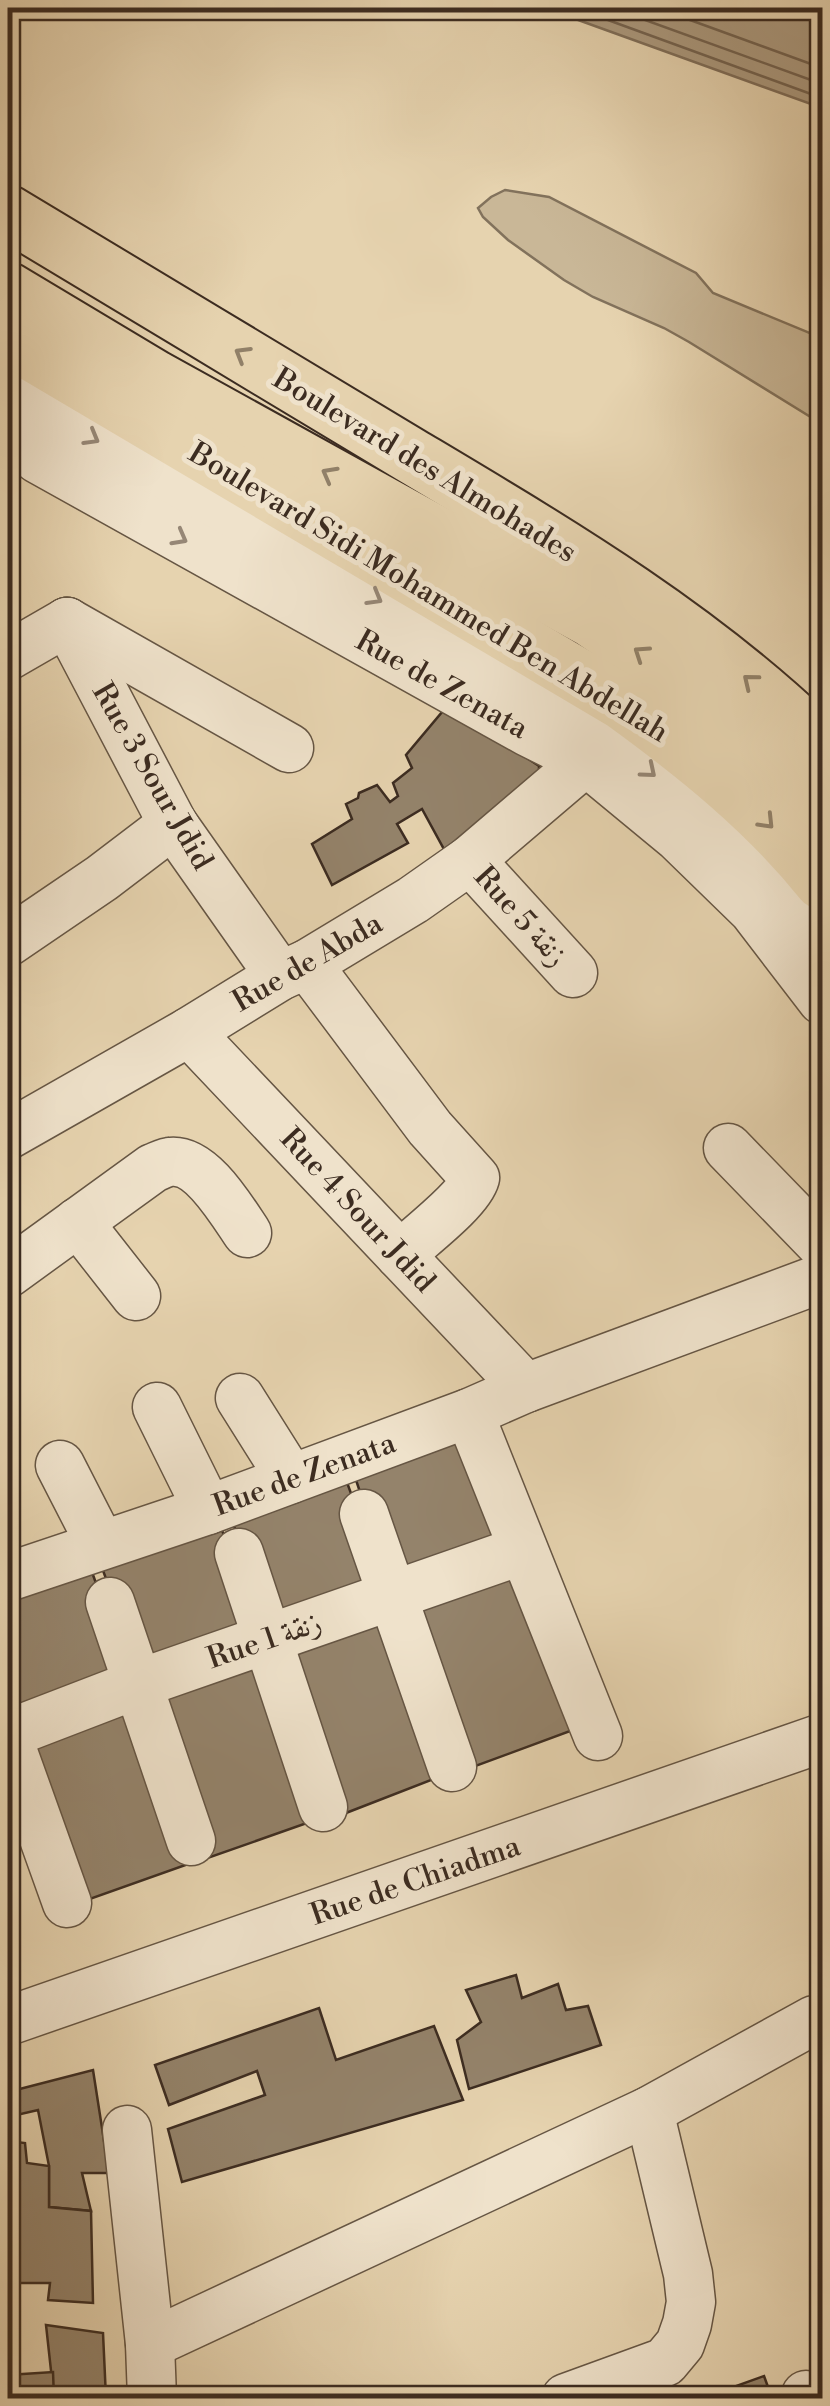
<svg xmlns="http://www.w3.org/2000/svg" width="830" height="2406" viewBox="0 0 830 2406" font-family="'Libre Bodoni',Amiri,serif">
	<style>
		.green { fill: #c9b797; stroke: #82725c; stroke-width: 2.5 }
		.water { fill: #ac9a7f; stroke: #7f6e59; stroke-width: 2.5 }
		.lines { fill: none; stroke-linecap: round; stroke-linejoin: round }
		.shore { stroke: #746350; stroke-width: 2.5 }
		.building { fill: #94836b; stroke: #3c2c21; stroke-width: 2.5 }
		.minor-casing { stroke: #665644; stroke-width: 51 }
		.major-casing { stroke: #3c2c21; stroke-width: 59 }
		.highway-casing { stroke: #3c2c21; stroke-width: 59 }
		.minor { stroke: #efe2cb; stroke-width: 48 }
		.major { stroke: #e6d3af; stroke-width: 55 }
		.highway { stroke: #e6d3af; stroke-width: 55 }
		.oneway { stroke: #918068 }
		.oneway2 { stroke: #968776 }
		.labels { text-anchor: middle; stroke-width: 10; stroke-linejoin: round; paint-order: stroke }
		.street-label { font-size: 30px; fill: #3c2c21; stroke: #efe2cb }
	</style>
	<rect width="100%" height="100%" fill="#e6d3af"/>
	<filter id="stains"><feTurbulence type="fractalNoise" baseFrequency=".002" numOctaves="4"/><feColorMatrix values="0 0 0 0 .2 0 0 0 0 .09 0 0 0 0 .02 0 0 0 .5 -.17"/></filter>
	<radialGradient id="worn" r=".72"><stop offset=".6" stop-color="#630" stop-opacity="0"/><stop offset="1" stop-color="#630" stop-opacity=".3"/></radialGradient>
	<polygon class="green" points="505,190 549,197 696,273 713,293 822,338 822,424 689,342 664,328 593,297 564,280 508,240 483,217 478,208 491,197"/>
	<polygon class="water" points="545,8 822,8 822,108"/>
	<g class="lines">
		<g class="shore">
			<polyline points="575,8 822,98"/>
			<polyline points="612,8 822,84"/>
			<polyline points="657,8 822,68"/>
		</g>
	</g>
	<g class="building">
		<polygon points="448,705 539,766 539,779 445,851 422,809 397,824 408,843 332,885 312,844 352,819 346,804 358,798 359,793 377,785 390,802 398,796 393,783 412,768 406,755"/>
		<polygon points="471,1435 507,1539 389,1579 354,1474"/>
		<polygon points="345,1477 383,1581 270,1622 231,1518"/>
		<polygon points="219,1522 257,1626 139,1669 101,1565"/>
		<polygon points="517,1558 581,1727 462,1771 399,1602"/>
		<polygon points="89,1564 127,1668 8,1712 8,1594"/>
		<polygon points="386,1605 449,1773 333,1818 271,1648"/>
		<polygon points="263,1648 324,1817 202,1860 142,1691"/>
		<polygon points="134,1694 194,1862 73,1905 13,1737"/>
		<polygon points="516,1975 522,1998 558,1984 566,2010 588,2006 601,2045 469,2089 457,2040 481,2022 466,1990"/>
		<polygon points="319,2008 336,2060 434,2026 463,2100 182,2182 168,2129 265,2095 257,2071 169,2105 155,2065"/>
		<polygon points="93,2070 109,2173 82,2173 91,2211 49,2207 49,2166 38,2110 8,2117 8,2092"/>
		<polygon points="8,2141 25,2143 27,2163 49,2166 49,2207 91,2211 93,2303 48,2300 50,2283 8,2283"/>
		<polygon points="46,2325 103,2333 106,2398 54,2398"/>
		<polygon points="53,2372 54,2398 8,2398 8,2375"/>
		<polygon points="764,2376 772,2398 703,2398"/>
	</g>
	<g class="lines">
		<defs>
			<g id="minor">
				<polyline points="8,390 520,678 619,747 712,823 797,908 822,938"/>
				<polyline points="8,433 38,459 528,732 586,761 678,837 753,910 822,1000"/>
				<polyline points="67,622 173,824 280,976"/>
				<polyline points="67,622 289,748"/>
				<polyline points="8,656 67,622"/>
				<polyline points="470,860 573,973"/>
				<polyline points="8,942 102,878 173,824"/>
				<path d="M307,964l123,164 45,50c-6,22 -56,59 -75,77"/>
				<polyline points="189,1032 526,1388"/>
				<polyline points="8,1135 189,1032 280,976 307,964 413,900 470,860 586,761"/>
				<polyline points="728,1148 822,1245"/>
				<polyline points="78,1222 136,1296"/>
				<path d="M8,1273l145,-105c3,-1 13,-6 16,-6 32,-5 63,49 78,71"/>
				<polyline points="240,1398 291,1479"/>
				<polyline points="157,1407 208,1510"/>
				<polyline points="469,1413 598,1736"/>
				<polyline points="60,1465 101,1545"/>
				<polyline points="364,1514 452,1767"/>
				<polyline points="239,1553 323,1807"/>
				<polyline points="8,1577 208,1510 469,1413 526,1388 822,1278"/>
				<polyline points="110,1602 191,1841"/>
				<polyline points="8,1734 138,1684 523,1550"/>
				<polyline points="8,1738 67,1903"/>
				<polyline points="8,2021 822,1738"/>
				<polyline points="127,2130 150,2344 152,2398"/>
				<polyline points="150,2344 649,2111 814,2020"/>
				<polyline points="806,2395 806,2398"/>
				<polyline points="566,2398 665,2362 680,2344 687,2324 691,2302 688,2274 649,2111"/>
			</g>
			<path id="major" d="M8,213c134,81 268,161 402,242 144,86 291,172 412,291"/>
			<g id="highway">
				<path d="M8,290l147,88 437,242c83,55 160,114 230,185"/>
				<path d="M8,339l614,363c73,53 143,109 200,180"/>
			</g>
		</defs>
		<use href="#minor" class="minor-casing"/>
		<use href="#major" class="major-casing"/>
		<use href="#highway" class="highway-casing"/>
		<use href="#minor" class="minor"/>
		<use href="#major" class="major"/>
		<use href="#highway" class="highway"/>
	</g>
	<defs><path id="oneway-chevron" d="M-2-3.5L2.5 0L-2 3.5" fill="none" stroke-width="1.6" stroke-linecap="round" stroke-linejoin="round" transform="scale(2.5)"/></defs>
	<g class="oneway">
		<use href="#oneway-chevron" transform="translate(242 354) rotate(-149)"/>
		<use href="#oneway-chevron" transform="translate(329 474) rotate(-151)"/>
		<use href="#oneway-chevron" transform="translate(641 653) rotate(-146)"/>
		<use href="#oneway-chevron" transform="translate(750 681) rotate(-141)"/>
		<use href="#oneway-chevron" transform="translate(767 822) rotate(46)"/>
	</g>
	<g class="oneway2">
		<use href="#oneway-chevron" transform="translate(92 438) rotate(30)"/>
		<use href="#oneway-chevron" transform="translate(180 538) rotate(29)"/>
		<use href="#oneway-chevron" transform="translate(375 598) rotate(30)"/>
		<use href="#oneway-chevron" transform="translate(649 771) rotate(40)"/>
	</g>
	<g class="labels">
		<g class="street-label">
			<text transform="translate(425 465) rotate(31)" y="10">Boulevard des Almohades</text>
			<text transform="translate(429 592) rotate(31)" y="10">Boulevard Sidi Mohammed Ben Abdellah</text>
			<text transform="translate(442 684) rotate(29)" y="10">Rue de Zenata</text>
			<text transform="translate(153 776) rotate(60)" y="10">Rue 3 Sour Jdid</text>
			<text transform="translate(521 916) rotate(48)" y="10">Rue 5 زنقة</text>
			<text transform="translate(307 962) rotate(-30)" y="10">Rue de Abda</text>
			<text transform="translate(358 1210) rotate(47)" y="10">Rue 4 Sour Jdid</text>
			<text transform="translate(304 1474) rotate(-20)" y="10">Rue de Zenata</text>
			<text transform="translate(264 1640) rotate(-19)" y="10">Rue 1 زنقة</text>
			<text transform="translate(415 1880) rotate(-19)" y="10">Rue de Chiadma</text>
		</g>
	</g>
	<rect width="830" height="2406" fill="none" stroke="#e6d3af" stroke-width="40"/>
	<rect x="10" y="10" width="810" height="2386" fill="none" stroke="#3c2c21" stroke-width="5"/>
	<rect x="20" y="20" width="790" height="2366" fill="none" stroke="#3c2c21" stroke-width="2.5"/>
	<rect width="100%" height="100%" filter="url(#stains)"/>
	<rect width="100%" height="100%" fill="url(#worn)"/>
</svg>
